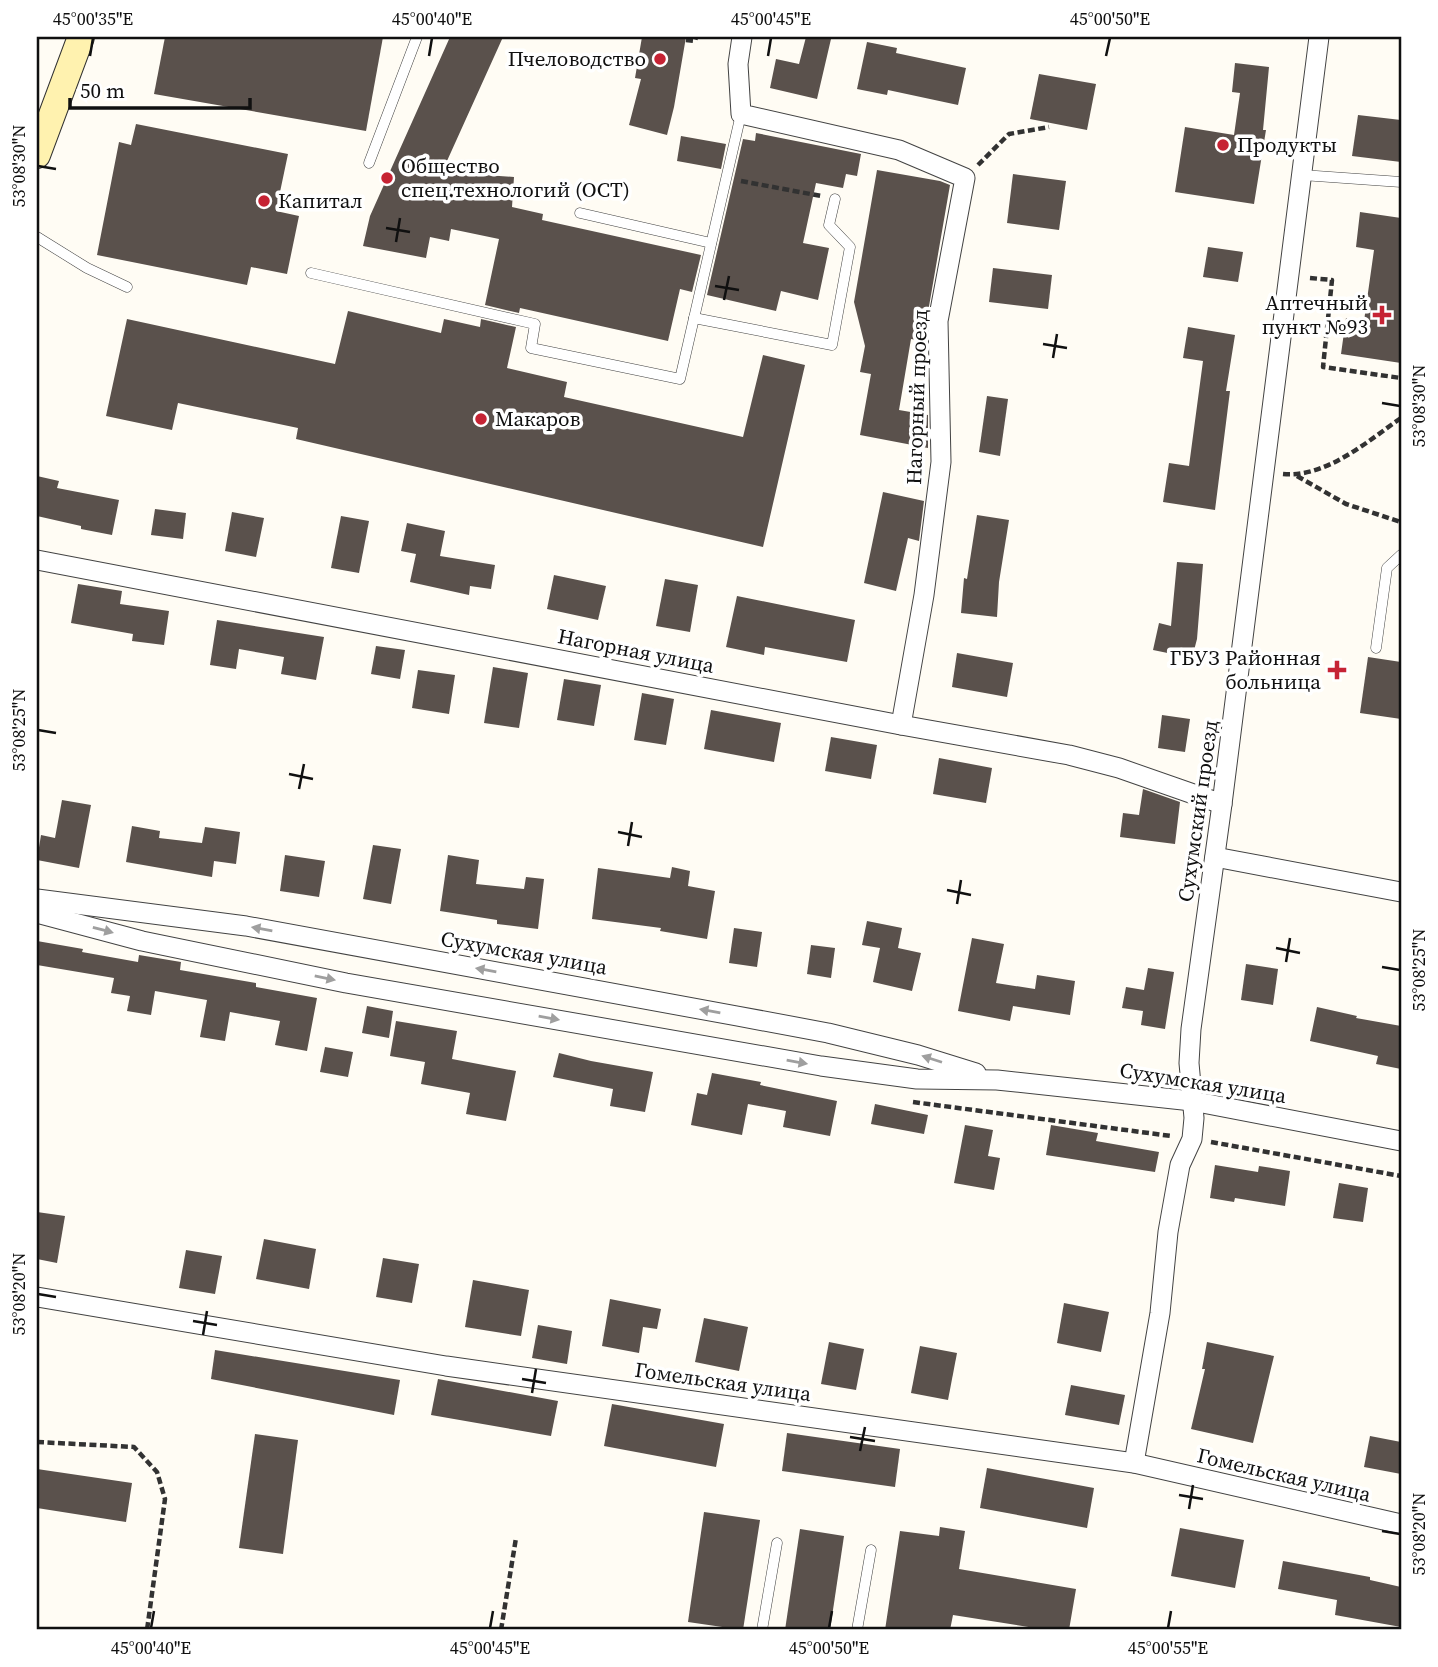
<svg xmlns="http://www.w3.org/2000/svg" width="1438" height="1667" viewBox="0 0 1438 1667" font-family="'Source Serif 4',serif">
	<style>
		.building { fill: #5a514c }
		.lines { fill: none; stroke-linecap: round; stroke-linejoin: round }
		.lane-casing { stroke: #434343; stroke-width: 11 }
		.street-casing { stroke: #434343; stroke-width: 21 }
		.secondary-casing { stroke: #323232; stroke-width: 28 }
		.path { stroke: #323232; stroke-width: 4.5; stroke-dasharray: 7 3.5; stroke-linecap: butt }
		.lane { stroke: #fff; stroke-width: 10 }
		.street { stroke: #fff; stroke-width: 19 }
		.secondary { stroke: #fff2af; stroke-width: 26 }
		.oneway { fill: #9f9f9f }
		.ticks { fill: none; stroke: #101010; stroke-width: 2.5 }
		.poi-dot { fill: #c62334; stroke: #fff; stroke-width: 2.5 }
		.labels { text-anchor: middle; stroke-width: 7; stroke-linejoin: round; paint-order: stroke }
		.poi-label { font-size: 21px; fill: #101010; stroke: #fff; text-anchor: start }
		.street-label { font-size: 21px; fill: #101010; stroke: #fff }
		.neatline { fill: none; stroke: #101010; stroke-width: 2.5 }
		.ticks-label { font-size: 18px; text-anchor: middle; fill: #101010 }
	</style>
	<rect width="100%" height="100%" fill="#fffcf4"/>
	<g class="building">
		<polygon points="165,37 383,37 366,131 154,94"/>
		<polygon points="450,37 503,37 442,172 514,177 512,207 543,214 542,220 701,255 692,292 680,289 668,341 520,308 519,313 485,305 499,239 451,229 449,241 430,237 426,258 363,246 370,216"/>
		<polygon points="642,37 686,37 674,107 667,135 629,125 641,79 635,78"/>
		<polygon points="806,37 831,39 817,99 770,88 776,59 799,64"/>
		<polygon points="867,42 897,48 896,53 966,68 958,105 888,90 887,95 857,89"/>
		<polygon points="1235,63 1269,67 1263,130 1266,130 1254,204 1175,192 1185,127 1234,135 1240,93 1232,92"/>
		<polygon points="1039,74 1096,84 1087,130 1030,119"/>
		<polygon points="1358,115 1401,120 1401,162 1352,156"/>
		<polygon points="136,124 288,154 276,211 299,216 287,274 251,267 247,285 97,255 119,142 131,145"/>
		<polygon points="756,133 861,154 857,176 846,174 843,188 816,183 803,243 829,248 818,300 781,291 776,311 707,295 743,139 755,141"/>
		<polygon points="681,136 726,144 721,169 677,161"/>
		<polygon points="877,170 940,181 950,185 923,341 911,339 899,410 928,415 928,448 860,435 871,374 860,372 865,346 854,302"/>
		<polygon points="1013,174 1066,181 1059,230 1007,223"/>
		<polygon points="1360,212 1401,218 1401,363 1341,354 1346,318 1364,321 1374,250 1356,247"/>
		<polygon points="1208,247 1243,252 1238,282 1203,277"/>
		<polygon points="993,268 1052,275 1048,309 989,302"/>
		<polygon points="348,311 441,333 444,319 480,327 481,319 516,327 507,368 567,382 564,397 743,437 763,355 805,365 763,547 296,439 298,428 178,403 172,430 106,416 127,319 335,364"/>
		<polygon points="1188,327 1235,335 1226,391 1230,391 1215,510 1163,502 1169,463 1189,466 1203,361 1183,358"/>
		<polygon points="987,396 1008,399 1000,456 979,452"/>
		<polygon points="37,476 59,481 57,488 119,500 112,535 81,529 81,526 37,516"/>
		<polygon points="883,492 924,501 919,541 908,538 896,591 864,583"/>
		<polygon points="155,509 186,513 183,539 151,535"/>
		<polygon points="232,512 264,518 256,557 225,551"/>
		<polygon points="977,515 1009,520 999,582 997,617 961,613 964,578 967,579"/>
		<polygon points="341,516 369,521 359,573 331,568"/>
		<polygon points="407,523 445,531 440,556 495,565 491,589 470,586 469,595 410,582 416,554 401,551"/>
		<polygon points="1177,562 1203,564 1197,639 1192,658 1153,650 1159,623 1171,626"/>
		<polygon points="554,575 606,586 598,620 547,609"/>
		<polygon points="665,579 698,585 690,632 656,626"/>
		<polygon points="78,584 122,591 120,604 169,611 164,645 132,641 133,634 71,623"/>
		<polygon points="737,596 855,620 847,662 765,647 764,655 726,647"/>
		<polygon points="217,620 324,637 316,680 281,674 284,657 239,649 236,669 210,665"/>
		<polygon points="376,646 405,650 400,679 371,674"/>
		<polygon points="957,653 1013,663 1007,697 952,687"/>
		<polygon points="1368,657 1401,662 1401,719 1360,713"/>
		<polygon points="493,667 528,673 519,728 484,723"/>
		<polygon points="418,670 455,675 449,714 412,708"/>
		<polygon points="564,679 601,685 594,726 557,720"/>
		<polygon points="642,693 674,699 666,745 634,740"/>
		<polygon points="711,710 781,723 774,762 704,749"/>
		<polygon points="1162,715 1190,719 1185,752 1158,748"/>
		<polygon points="831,737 877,745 871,779 825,771"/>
		<polygon points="939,758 992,768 986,803 933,794"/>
		<polygon points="1143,789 1180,802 1175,844 1120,837 1123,813 1139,815"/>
		<polygon points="62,800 91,805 79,868 37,860 41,835 55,838"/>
		<polygon points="132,826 160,831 159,838 202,843 205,827 240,832 236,864 214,861 212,877 126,862"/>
		<polygon points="373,845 401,849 391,904 363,899"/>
		<polygon points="285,855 325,861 319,897 280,891"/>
		<polygon points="448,855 479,860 476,884 524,889 526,877 544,879 538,929 497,924 497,920 440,911"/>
		<polygon points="672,867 690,871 688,886 715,891 707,939 660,931 661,928 592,919 598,868 670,878"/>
		<polygon points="867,921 902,928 898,948 921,953 912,991 873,982 880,948 862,945"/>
		<polygon points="734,928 762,932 757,967 729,963"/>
		<polygon points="972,938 1004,944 996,983 1035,989 1037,975 1075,981 1070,1015 1013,1006 1010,1021 958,1011"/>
		<polygon points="37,941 83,949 82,952 138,962 139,955 181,962 180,970 256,983 256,987 317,998 307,1051 275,1045 280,1021 230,1012 225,1041 200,1037 207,1000 155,991 151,1015 127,1011 130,996 111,993 114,978 37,965"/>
		<polygon points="811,945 835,948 831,978 807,974"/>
		<polygon points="1246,964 1278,969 1273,1005 1241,1000"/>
		<polygon points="1148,968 1174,972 1165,1029 1141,1025 1143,1011 1122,1008 1126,987 1144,990"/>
		<polygon points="367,1006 393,1011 389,1038 362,1033"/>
		<polygon points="1317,1007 1357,1016 1356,1018 1401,1026 1401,1069 1376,1064 1378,1056 1310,1041"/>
		<polygon points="396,1021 457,1031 452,1059 516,1071 506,1121 466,1114 470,1093 421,1084 425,1062 390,1056"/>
		<polygon points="325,1047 353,1052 348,1077 320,1072"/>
		<polygon points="559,1053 591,1061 653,1072 645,1112 610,1106 613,1089 553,1077"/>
		<polygon points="712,1073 761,1082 760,1085 837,1101 830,1136 783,1127 786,1111 748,1104 742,1135 691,1125 697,1093 707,1095"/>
		<polygon points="875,1104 928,1115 924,1134 871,1124"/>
		<polygon points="965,1125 993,1130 988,1156 1000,1158 994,1190 954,1183"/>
		<polygon points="1051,1125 1098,1133 1096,1141 1159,1152 1155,1172 1046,1155"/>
		<polygon points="1215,1165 1258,1172 1259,1166 1290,1171 1285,1206 1235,1198 1234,1202 1210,1198"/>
		<polygon points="1339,1183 1368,1188 1363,1222 1333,1218"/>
		<polygon points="37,1212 65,1216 57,1263 37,1259"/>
		<polygon points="264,1239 316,1249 309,1289 256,1279"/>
		<polygon points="186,1250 222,1256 215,1294 179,1288"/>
		<polygon points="383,1258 419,1264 412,1303 376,1297"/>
		<polygon points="473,1280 529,1290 521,1336 465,1327"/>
		<polygon points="610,1299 661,1309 657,1329 643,1327 639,1353 602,1346"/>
		<polygon points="1064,1303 1109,1312 1101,1352 1057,1343"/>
		<polygon points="704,1318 748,1327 739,1371 695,1362"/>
		<polygon points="538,1325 572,1331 567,1364 532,1358"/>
		<polygon points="829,1342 864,1349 856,1390 821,1384"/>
		<polygon points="1207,1342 1274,1356 1253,1443 1191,1429 1205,1369 1202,1369"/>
		<polygon points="920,1346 957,1353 948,1400 911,1393"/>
		<polygon points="215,1350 400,1380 394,1415 211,1379"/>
		<polygon points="438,1379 558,1401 551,1436 431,1415"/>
		<polygon points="1071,1385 1125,1395 1119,1425 1065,1415"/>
		<polygon points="612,1404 724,1424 716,1467 604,1446"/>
		<polygon points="787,1433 900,1449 895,1487 782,1471"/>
		<polygon points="255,1434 298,1440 283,1554 239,1548"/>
		<polygon points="1370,1436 1401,1442 1401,1474 1364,1467"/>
		<polygon points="987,1468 1094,1488 1087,1528 980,1508"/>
		<polygon points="37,1469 132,1483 126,1522 37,1508"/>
		<polygon points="704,1512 760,1520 743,1630 688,1622"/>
		<polygon points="940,1527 965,1531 959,1569 1076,1589 1069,1630 1047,1630 953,1615 950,1630 885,1630 900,1531 939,1536"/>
		<polygon points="1180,1528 1244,1540 1235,1588 1171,1576"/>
		<polygon points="800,1529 844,1536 830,1630 785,1630"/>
		<polygon points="1283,1561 1370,1577 1370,1580 1401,1587 1401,1627 1335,1615 1337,1600 1278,1589"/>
	</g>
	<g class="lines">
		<defs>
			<g id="lane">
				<polyline points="369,163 417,37"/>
				<polyline points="1302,175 1401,182"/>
				<polyline points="580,213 711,243"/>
				<polyline points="37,237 87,268 127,287"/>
				<polyline points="311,273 535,324 531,348 680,379 741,114"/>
				<polyline points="694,318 832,345 850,247 829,225 835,199"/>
				<polyline points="1376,648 1387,568 1401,555"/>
				<polyline points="762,1630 777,1543"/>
				<polyline points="857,1630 871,1550"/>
			</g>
			<g id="street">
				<polyline points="742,37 738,64 741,114 899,150 965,178 938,321 941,462 924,595 901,725"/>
				<polyline points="37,560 901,725 1069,755 1119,768 1222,804"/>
				<polyline points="1215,857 1401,892"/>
				<polyline points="37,899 246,926 737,1016 828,1033 918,1055 976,1073"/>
				<polyline points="37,913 142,941 346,983 821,1066 917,1079 997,1080 1192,1101 1401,1141"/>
				<polyline points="37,1297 446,1366 1134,1463 1401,1524"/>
				<polyline points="1134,1463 1160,1313 1168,1232 1180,1165 1192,1139 1194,1118 1189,1063 1191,1029 1222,804 1319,37"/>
			</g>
			<polyline id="secondary" points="37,155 81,37"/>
		</defs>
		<use href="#lane" class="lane-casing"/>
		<use href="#street" class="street-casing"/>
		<use href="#secondary" class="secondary-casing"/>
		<g class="path">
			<polyline points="686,40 695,41 696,37"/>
			<polyline points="978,165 1009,134 1049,127"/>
			<polyline points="741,181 821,196"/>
			<polyline points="1310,278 1332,280 1323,367 1401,378"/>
			<path d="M1283,474c43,4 85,-33 118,-56"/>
			<polyline points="1297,476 1346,504 1401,522"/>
			<polyline points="913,1102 1171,1136"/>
			<polyline points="1211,1142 1401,1176"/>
			<polyline points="37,1442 134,1447 157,1472 165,1499 147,1630"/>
			<polyline points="501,1630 516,1538"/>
		</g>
		<use href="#lane" class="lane"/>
		<use href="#street" class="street"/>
		<use href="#secondary" class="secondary"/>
	</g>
	<defs><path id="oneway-solid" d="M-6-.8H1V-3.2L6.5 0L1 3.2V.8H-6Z" transform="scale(1.75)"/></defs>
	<g class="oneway">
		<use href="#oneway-solid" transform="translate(262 929) rotate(-170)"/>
		<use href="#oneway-solid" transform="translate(103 930) rotate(15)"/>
		<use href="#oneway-solid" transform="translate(486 970) rotate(-170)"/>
		<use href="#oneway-solid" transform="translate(325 978) rotate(12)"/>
		<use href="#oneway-solid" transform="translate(710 1011) rotate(-170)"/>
		<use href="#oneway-solid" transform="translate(549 1018) rotate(10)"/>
		<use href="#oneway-solid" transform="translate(932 1059) rotate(-162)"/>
		<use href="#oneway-solid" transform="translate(797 1062) rotate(10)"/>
	</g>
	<path class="ticks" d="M90,56l3,-18M429,56l3,-18M768,56l3,-18M1106,56l4,-18M38,166l18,3M386,228l24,4M396,242l4,-24M715,286l24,4M724,300l5,-24M1043,344l24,4M1053,358l4,-24M1382,403l18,3M38,730l18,3M289,774l24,5M299,789l5,-25M618,832l24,5M628,846l4,-24M947,890l24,5M957,904l4,-24M1276,948l24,5M1286,962l4,-24M1382,967l18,3M38,1294l18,3M193,1321l24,4M203,1335l4,-24M522,1379l24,4M532,1393l4,-24M850,1437l25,4M860,1451l5,-24M1179,1495l24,4M1189,1509l4,-24M1382,1531l18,3M151,1628l3,-17M490,1628l3,-17M829,1628l3,-17M1168,1628l3,-17"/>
	<g class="poi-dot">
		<circle cx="660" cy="59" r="7"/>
		<circle cx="1223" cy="145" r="7"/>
		<circle cx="387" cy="178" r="7"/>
		<circle cx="264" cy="201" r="7"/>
		<path d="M1378.5 304.5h7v7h7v7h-7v7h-7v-7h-7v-7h7z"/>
		<circle cx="481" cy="419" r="7"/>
		<path d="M1333.5 659.5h7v7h7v7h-7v7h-7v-7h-7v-7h7z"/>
	</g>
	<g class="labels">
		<g class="poi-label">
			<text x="646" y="66" text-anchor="end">Пчеловодство</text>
			<text x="1237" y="152">Продукты</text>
			<text x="401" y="173">Общество<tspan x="401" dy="24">спец.технологий (ОСТ)</tspan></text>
			<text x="278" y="208">Капитал</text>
			<text x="1368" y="310" text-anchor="end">Аптечный<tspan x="1368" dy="24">пункт №93</tspan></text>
			<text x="495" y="426">Макаров</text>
			<text x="1321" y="665" text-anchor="end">ГБУЗ Районная<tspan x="1321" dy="24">больница</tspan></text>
		</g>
		<g class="street-label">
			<text transform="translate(917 397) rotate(-88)" y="7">Нагорный проезд</text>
			<text transform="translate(636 651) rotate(11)" y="7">Нагорная улица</text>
			<text transform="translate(1198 811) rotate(-82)" y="7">Сухумский проезд</text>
			<text transform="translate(524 953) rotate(10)" y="7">Сухумская улица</text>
			<text transform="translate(1203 1083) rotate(9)" y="7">Сухумская улица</text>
			<text transform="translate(723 1382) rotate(8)" y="7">Гомельская улица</text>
			<text transform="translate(1284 1475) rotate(13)" y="7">Гомельская улица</text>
		</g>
	</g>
	<rect width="1438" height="1667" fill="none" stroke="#ffffff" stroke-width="77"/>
	<path d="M70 98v10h180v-10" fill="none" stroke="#101010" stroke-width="3.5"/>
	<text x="80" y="98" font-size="21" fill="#101010" stroke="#ffffff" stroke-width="5" paint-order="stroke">50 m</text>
	<rect x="38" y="38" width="1362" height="1590" class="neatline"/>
	<g class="ticks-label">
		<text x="93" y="25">45°00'35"E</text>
		<text x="432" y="25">45°00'40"E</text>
		<text x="771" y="25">45°00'45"E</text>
		<text x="1110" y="25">45°00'50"E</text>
		<text transform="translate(19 166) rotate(-90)" y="6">53°08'30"N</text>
		<text transform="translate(1419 406) rotate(-90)" y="6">53°08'30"N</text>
		<text transform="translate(19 730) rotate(-90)" y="6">53°08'25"N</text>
		<text transform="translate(1419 970) rotate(-90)" y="6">53°08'25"N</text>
		<text transform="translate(19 1294) rotate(-90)" y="6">53°08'20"N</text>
		<text transform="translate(1419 1534) rotate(-90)" y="6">53°08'20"N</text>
		<text x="151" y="1654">45°00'40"E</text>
		<text x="490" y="1654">45°00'45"E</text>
		<text x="829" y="1654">45°00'50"E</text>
		<text x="1168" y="1654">45°00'55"E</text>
	</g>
</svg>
